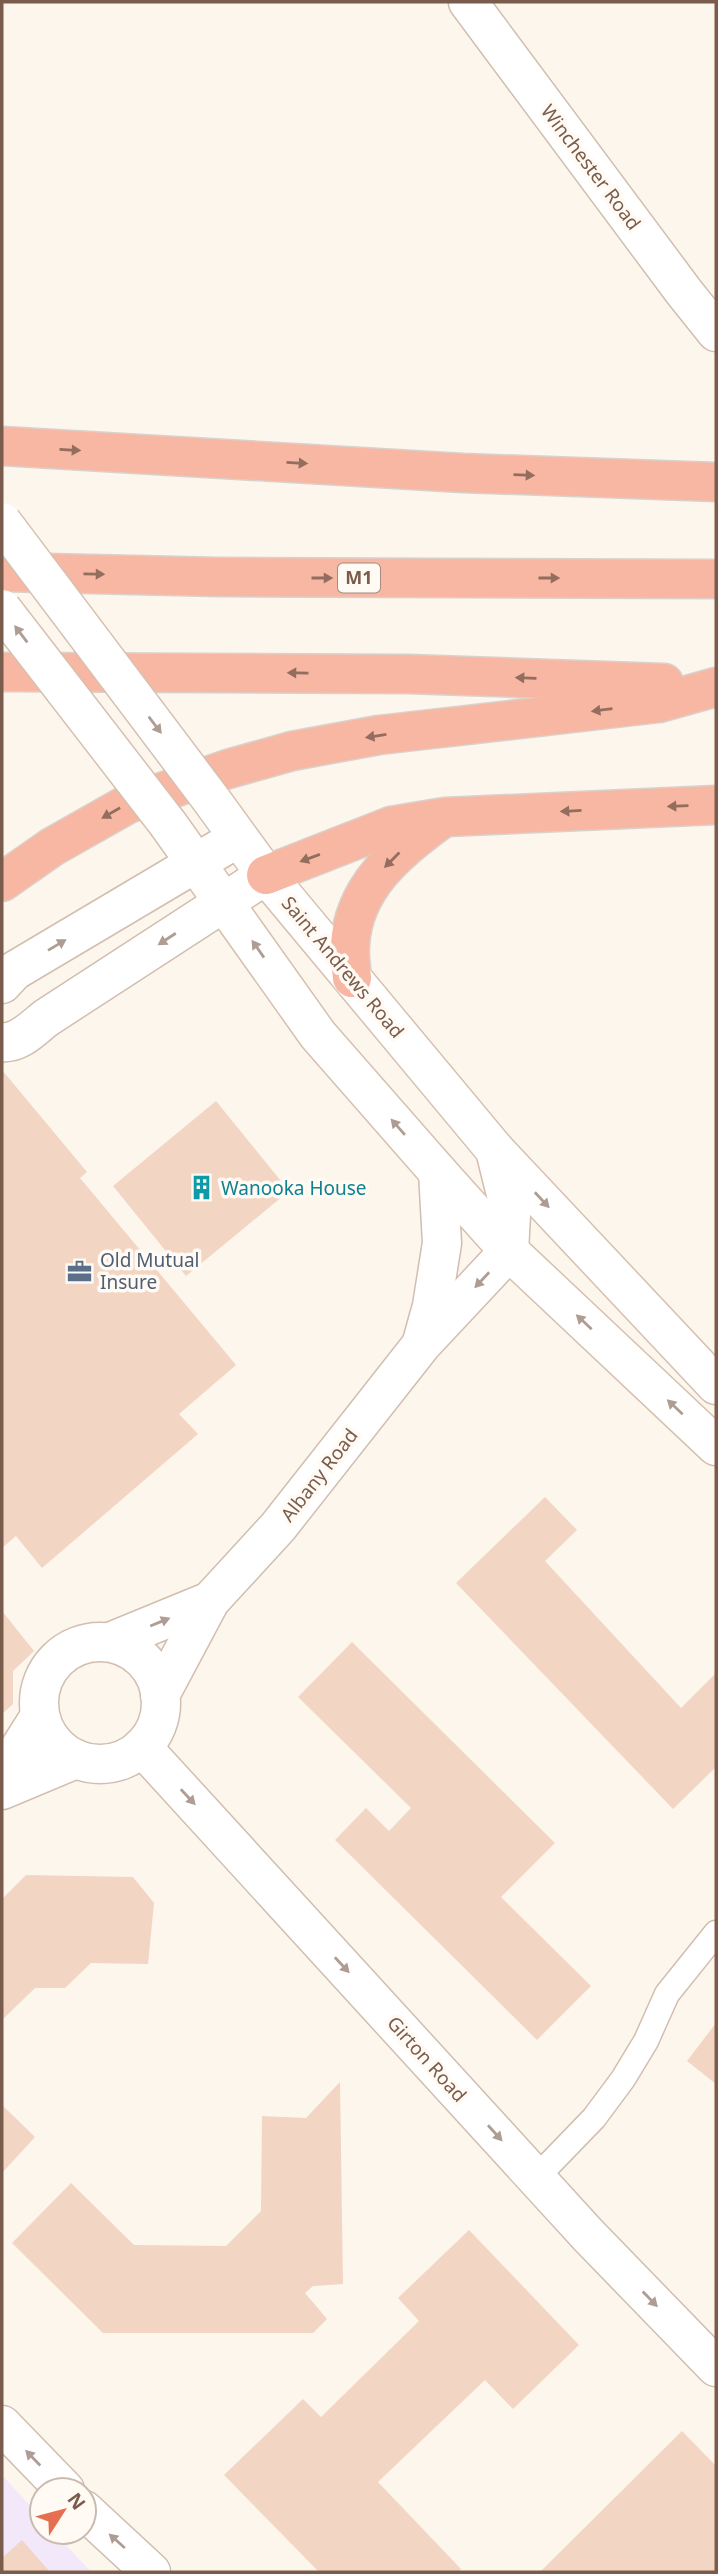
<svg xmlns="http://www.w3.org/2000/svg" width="718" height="2574" viewBox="0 0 718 2574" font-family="'Noto Sans',sans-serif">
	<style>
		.education { fill: #f3e8fa }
		.building { fill: #f3d5c3 }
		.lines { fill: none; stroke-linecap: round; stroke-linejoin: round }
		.lane-casing { stroke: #d1beb0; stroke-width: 27 }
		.street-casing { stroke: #d1beb0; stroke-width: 41 }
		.secondary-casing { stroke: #d6c0b0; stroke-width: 41 }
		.highway-casing { stroke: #dad1cd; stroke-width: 41 }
		.lane { stroke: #fff; stroke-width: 24 }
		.street { stroke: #fff; stroke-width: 38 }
		.secondary { stroke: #fff; stroke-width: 38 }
		.highway { stroke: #f7b7a3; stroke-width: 38 }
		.secondary-bridge-casing { stroke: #d6c0b0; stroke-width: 41; stroke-linecap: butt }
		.secondary-bridge { stroke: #fff; stroke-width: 38 }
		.oneway { fill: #936e5e }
		.oneway2 { fill: #af9d94 }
		.labels { text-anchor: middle; stroke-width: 7; stroke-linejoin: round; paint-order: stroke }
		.shield { fill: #fffaf3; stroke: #a28b7f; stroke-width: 2 }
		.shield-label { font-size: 18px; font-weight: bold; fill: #7a5c4d }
		.street-label { font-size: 19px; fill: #7a5c4d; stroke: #fffaf3 }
		.culture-label { font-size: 19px; fill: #0d838f; stroke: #fffaf3; text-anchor: start }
		.service-label { font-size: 19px; fill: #4e5e75; stroke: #fffaf3; text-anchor: start }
	</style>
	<rect width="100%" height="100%" fill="#fdf6ec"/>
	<polygon class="education" points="2,2475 42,2519 42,2532 54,2532 91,2572 2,2572"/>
	<g class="building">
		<polygon points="2,1070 87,1172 80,1178 236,1365 179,1414 198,1434 42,1568 16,1536 2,1548"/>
		<polygon points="216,1101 289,1191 186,1276 113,1186"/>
		<polygon points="545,1497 577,1530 545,1561 681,1708 715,1674 716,1676 716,1767 673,1809 456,1583"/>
		<polygon points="2,1611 34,1651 13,1671 13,1704 2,1714"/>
		<polygon points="352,1642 555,1843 501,1897 591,1986 537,2040 335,1840 366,1808 389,1831 411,1808 298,1697"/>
		<polygon points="26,1875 133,1877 154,1903 148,1964 91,1963 65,1988 35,1988 2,2020 2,1899"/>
		<polygon points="716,2023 716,2084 687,2061"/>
		<polygon points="340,2082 343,2284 313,2286 305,2293 327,2319 313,2333 103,2333 12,2243 71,2183 134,2245 226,2246 261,2211 262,2116 306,2118"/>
		<polygon points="2,2105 35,2137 2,2173"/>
		<polygon points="469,2230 579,2345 513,2409 485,2380 378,2482 461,2569 458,2572 319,2572 224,2475 303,2399 321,2417 419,2321 398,2298"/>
		<polygon points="682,2431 716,2466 716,2572 540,2572"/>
		<polygon points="22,2540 50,2572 2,2572 2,2558"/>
	</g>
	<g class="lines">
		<defs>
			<polyline id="lane" points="536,2178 594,2118 623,2079 646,2041 667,1994 716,1933"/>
			<g id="street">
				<polyline points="468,2 684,292 716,332"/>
				<polyline points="2,984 14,971 238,838"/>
				<path d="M2,1042c17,2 31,-14 44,-24l220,-143"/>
				<polyline points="422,1342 432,1306 442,1243 438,1172"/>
				<polyline points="110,1642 210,1601"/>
				<circle cx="100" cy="1703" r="61"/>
				<polyline points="160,1695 210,1601 278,1527 422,1344 509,1251 511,1215 495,1150"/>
				<polyline points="142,1747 588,2235 716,2367"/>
				<polyline points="2,1776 40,1716"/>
				<polyline points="2,1790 76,1759"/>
				<polyline points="2,2425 65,2490"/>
				<polyline points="84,2510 151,2572"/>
			</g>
			<g id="secondary">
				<polyline points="210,798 266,875 495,1150 716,1385"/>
				<polyline points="168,824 318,1035 438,1172 509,1251 716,1446"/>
			</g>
			<g id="highway">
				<polyline points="2,446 463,473 716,482"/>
				<polyline points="2,572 220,577 716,579"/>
				<polyline points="2,672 408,674 664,683"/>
				<polyline points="266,875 391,826 445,817 716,805"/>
				<polyline points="2,882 52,847 128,804 228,769 292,751 379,735 659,703 716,687"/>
				<path d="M352,978c-1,-11 -3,-22 -2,-33 3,-57 47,-94 90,-125"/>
			</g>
		</defs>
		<use href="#lane" class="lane-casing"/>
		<use href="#street" class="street-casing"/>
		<use href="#secondary" class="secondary-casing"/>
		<use href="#highway" class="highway-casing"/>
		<use href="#lane" class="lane"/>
		<use href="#street" class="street"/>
		<use href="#secondary" class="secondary"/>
		<use href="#highway" class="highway"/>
		<defs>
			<g id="secondary-bridge">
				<polyline points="2,522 210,798"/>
				<polyline points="2,609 168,824"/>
			</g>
		</defs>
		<use href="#secondary-bridge" class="secondary-bridge-casing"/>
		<use href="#secondary-bridge" class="secondary-bridge"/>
	</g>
	<defs><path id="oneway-solid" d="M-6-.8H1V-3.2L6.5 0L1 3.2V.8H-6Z" transform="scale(1.75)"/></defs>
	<g class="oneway">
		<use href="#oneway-solid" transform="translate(70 450) rotate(3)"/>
		<use href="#oneway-solid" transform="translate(297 463) rotate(3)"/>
		<use href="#oneway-solid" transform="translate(524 475) rotate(2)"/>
		<use href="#oneway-solid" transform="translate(94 574) rotate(1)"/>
		<use href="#oneway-solid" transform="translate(322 578)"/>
		<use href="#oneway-solid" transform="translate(549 578)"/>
		<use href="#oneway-solid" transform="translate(298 673) rotate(-179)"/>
		<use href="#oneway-solid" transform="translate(526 678) rotate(-178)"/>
		<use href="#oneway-solid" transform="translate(602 710) rotate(173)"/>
		<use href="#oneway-solid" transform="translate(376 736) rotate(171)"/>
		<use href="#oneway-solid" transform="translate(678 806) rotate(178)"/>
		<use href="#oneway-solid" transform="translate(571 811) rotate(177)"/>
		<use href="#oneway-solid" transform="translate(111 813) rotate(150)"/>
		<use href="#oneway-solid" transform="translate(310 858) rotate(160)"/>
		<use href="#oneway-solid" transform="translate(392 860) rotate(135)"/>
	</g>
	<g class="oneway2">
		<use href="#oneway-solid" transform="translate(21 634) rotate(-127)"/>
		<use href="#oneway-solid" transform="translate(155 725) rotate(53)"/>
		<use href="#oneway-solid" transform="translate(167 939) rotate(147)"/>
		<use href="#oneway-solid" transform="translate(57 945) rotate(-31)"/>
		<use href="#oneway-solid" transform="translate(258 949) rotate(-125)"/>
		<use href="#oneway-solid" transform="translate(398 1127) rotate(-131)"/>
		<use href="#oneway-solid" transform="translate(542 1200) rotate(47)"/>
		<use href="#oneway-solid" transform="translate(482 1280) rotate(133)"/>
		<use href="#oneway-solid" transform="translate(584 1322) rotate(-137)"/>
		<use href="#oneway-solid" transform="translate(675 1407) rotate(-137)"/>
		<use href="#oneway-solid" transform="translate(160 1622) rotate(-22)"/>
		<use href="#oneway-solid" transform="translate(188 1797) rotate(47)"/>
		<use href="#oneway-solid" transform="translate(342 1965) rotate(47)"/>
		<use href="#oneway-solid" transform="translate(495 2133) rotate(48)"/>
		<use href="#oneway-solid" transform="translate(650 2299) rotate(46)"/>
		<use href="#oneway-solid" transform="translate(33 2458) rotate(-134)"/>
		<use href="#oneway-solid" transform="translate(117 2541) rotate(-138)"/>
	</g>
	<defs>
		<symbol id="building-bare" viewBox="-9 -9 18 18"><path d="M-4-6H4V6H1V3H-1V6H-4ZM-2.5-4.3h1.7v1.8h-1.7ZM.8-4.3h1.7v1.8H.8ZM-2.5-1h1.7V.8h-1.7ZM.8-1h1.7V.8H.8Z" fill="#0f9aa8" stroke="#fffaf3" stroke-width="2.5" paint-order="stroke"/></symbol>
		<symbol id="office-bare" viewBox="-9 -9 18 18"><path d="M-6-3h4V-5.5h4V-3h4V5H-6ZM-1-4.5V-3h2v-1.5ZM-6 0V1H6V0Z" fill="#5c6f8a" stroke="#fffaf3" stroke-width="2.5" paint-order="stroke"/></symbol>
	</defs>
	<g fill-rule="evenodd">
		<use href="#building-bare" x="184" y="1170" width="35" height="35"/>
		<use href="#office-bare" x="62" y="1254" width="35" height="35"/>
	</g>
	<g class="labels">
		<rect class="shield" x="338" y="563.5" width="42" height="29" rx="5"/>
		<g class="shield-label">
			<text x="359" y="584">M1</text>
		</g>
		<g class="street-label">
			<text transform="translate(591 167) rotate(53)" y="7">Winchester Road</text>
			<text transform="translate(343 967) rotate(50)" y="7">Saint Andrews Road</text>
			<text transform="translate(319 1475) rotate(-52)" y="7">Albany Road</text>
			<text transform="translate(427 2059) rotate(48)" y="7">Girton Road</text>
		</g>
		<g class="culture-label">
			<text x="221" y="1195">Wanooka House</text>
		</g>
		<g class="service-label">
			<text x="100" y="1267">Old Mutual<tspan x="100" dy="22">Insure</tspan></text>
		</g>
	</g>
	<rect width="718" height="2574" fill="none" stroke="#7a5c4d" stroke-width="7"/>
	<g transform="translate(63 2511) rotate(54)"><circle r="33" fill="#fffaf3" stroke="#cabbb1" stroke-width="2"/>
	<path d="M0-5L12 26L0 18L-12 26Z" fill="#e76f51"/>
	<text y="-10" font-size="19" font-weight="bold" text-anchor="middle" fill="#7a5c4d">N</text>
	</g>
</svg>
